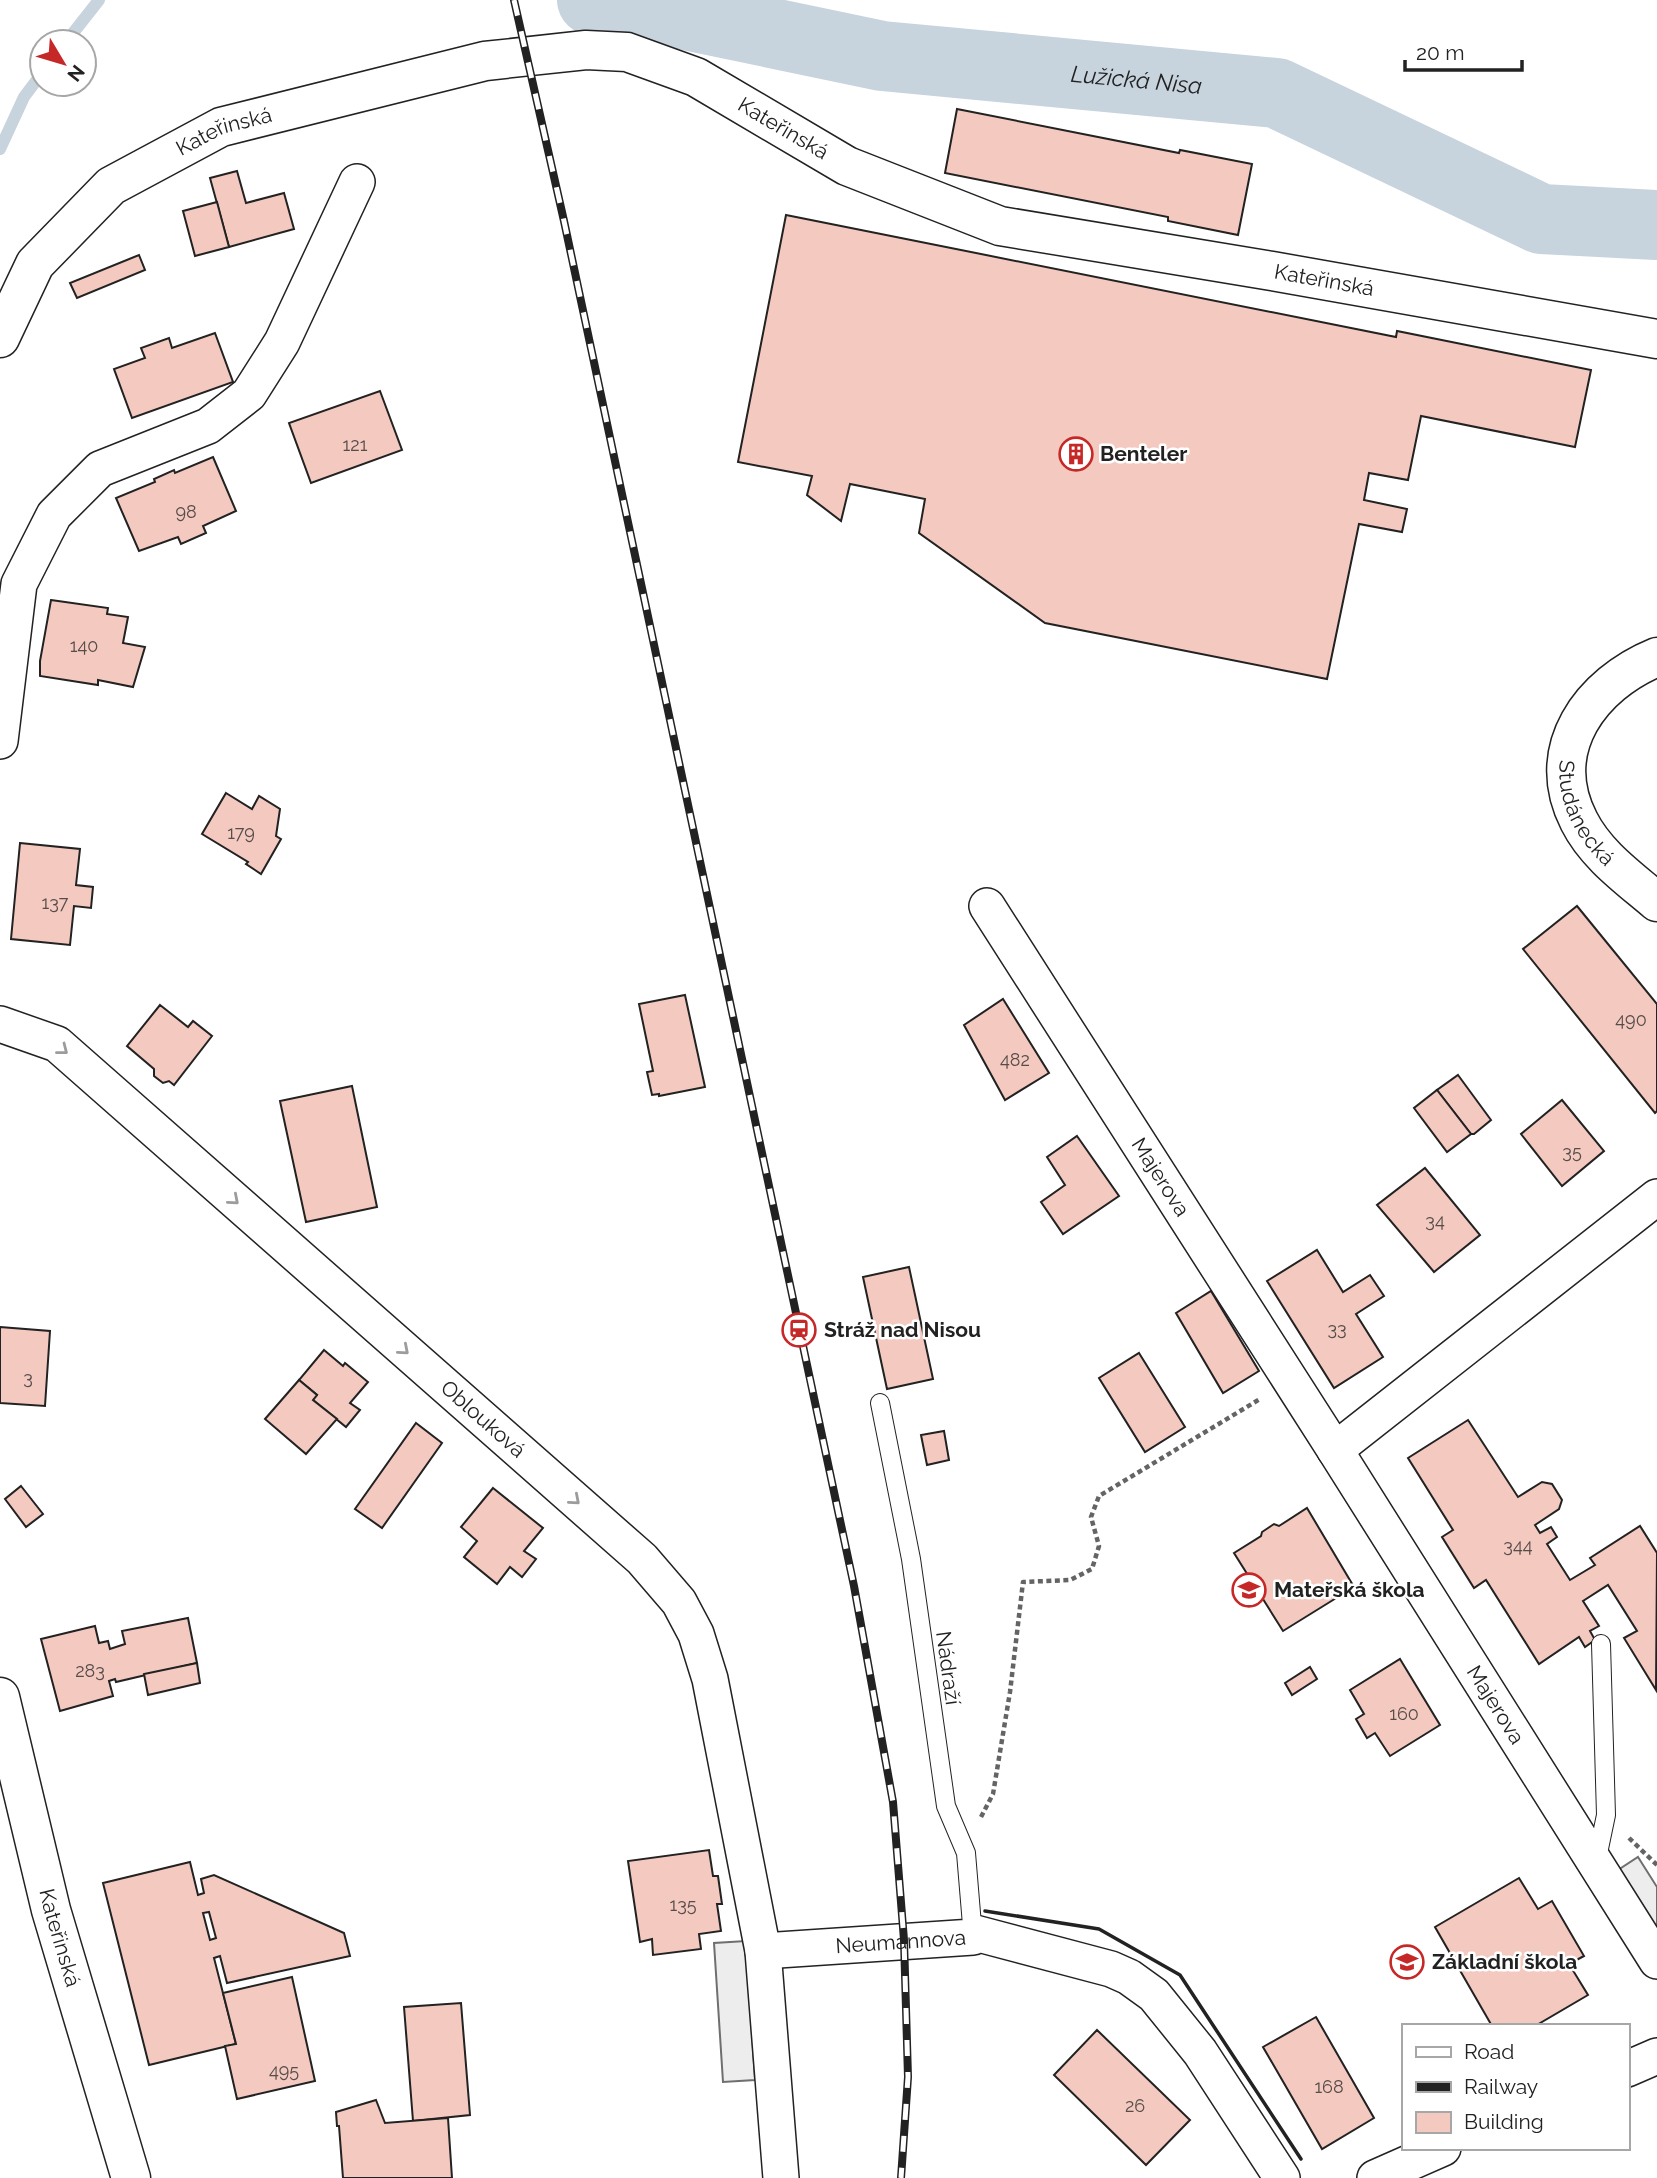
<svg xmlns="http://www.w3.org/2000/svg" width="1657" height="2178" viewBox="0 0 1657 2178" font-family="Raleway,sans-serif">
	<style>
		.parking { fill: #ededed; stroke: #6f6f6f; stroke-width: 2 }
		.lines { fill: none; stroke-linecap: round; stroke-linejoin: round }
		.stream { stroke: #c7d3dd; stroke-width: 12 }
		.river { stroke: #c7d3dd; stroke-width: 70 }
		.building { fill: #f3c9c0; stroke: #222; stroke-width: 2; fill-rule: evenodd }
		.lane-casing { stroke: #222; stroke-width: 20 }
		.street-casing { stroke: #222; stroke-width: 38 }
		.secondary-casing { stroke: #222; stroke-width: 41 }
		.path { stroke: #646464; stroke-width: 4.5; stroke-dasharray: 5 3.5; stroke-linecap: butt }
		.lane { stroke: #fff; stroke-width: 18 }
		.street { stroke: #fff; stroke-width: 35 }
		.secondary { stroke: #fff; stroke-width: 38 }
		.rail-casing { stroke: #222; stroke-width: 8 }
		.rail { stroke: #fff; stroke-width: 5; stroke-dasharray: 16; stroke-linecap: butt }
		.wall { stroke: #222; stroke-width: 3.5 }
		.oneway { stroke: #9c9c9c }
		.labels { text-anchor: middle; stroke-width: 5; stroke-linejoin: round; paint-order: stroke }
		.number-label { font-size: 18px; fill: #564c4a }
		.street-label { font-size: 21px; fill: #222; stroke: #fff }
		.poi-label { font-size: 21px; font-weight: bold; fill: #222; stroke: #fff; text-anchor: start }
		.water-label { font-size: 23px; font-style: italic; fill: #222; stroke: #fff }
	</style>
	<rect width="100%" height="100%" fill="#fff"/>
	<g class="parking">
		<polygon points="1638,1857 1657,1887 1657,1930 1618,1870"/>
		<polygon points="746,1941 755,2080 723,2082 714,1943"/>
	</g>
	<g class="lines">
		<g class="stream">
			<polyline points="66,42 99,0"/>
			<polyline points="0,149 24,97 42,73"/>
		</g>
		<path class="river" id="s1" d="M592,0l84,13 206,43 395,37 264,126 116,6"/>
	</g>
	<g class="building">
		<polygon points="957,109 1179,153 1180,150 1252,164 1238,235 1168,221 1168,217 945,173"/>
		<polygon points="237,171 246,203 284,193 294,229 229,247 210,178"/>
		<polygon points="217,202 229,247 195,256 183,211"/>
		<polygon points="786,215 1396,337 1397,331 1591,370 1575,447 1421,416 1408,480 1369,473 1364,500 1407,509 1402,532 1359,524 1327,679 1045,623 919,533 925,499 850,484 841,521 807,495 812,476 738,462"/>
		<polygon points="139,255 145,270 77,298 70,283"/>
		<polygon points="215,333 233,382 132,418 114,369 145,358 141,348 169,338 172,348"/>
		<polygon points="380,391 402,450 311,483 289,423"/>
		<polygon points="213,457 236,511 203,526 206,533 181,544 178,537 139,551 116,498 155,482 154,479 174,470 175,473"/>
		<polygon points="51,600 108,608 107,614 128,617 123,643 145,647 133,687 98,680 98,685 40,676 40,661"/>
		<polygon points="226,793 252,809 259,796 280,809 276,836 281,839 261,874 246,864 248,862 202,834"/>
		<polygon points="20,843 80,849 76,885 93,887 91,908 74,906 70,945 11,939"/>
		<polygon points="1577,906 1657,1004 1657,1111 1655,1113 1523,949"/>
		<polygon points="685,995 705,1087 659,1096 659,1094 652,1095 647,1072 653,1071 639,1004"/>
		<polygon points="1003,999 1049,1073 1005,1100 964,1025"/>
		<polygon points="160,1005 188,1027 193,1021 212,1036 174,1085 169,1081 163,1083 154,1076 154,1069 127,1046"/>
		<polygon points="1458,1075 1491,1120 1474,1134 1471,1134 1437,1090"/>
		<polygon points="352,1086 377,1207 306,1222 280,1101"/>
		<polygon points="1437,1090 1471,1134 1447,1152 1414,1108"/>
		<polygon points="1562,1100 1604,1151 1562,1186 1521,1134"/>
		<polygon points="1077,1136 1119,1196 1063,1234 1041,1202 1065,1185 1047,1157"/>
		<polygon points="1425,1168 1480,1235 1434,1272 1377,1205"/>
		<polygon points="1317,1250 1343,1292 1370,1275 1384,1296 1356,1314 1383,1357 1334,1388 1267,1281"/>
		<polygon points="909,1267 933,1379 887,1389 863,1277"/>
		<polygon points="1211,1291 1259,1371 1223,1393 1176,1313"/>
		<polygon points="0,1327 50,1331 45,1406 0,1403"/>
		<polygon points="324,1350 343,1366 345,1363 368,1382 350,1403 360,1410 346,1427 313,1400 317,1395 299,1380"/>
		<polygon points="1139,1353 1185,1427 1145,1452 1099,1378"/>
		<polygon points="299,1380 317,1395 313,1400 337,1419 306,1454 265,1419"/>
		<polygon points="1468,1420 1518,1497 1542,1482 1552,1484 1562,1500 1559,1509 1535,1525 1540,1533 1551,1527 1557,1537 1547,1544 1570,1580 1595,1565 1590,1558 1640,1526 1657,1553 1656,1690 1624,1638 1637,1631 1608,1585 1583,1601 1599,1626 1590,1631 1595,1640 1585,1647 1579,1637 1539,1664 1486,1580 1474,1588 1442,1537 1453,1530 1408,1458"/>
		<polygon points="416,1423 442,1443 382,1528 355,1509"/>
		<polygon points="944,1431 949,1460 927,1465 921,1435"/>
		<polygon points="21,1486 43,1514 26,1527 5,1499"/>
		<polygon points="493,1488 543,1528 524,1551 536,1559 522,1577 510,1567 497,1584 464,1557 477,1541 461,1527"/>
		<polygon points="1307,1508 1354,1587 1283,1631 1234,1553 1261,1536 1262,1532 1274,1524 1279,1526"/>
		<polygon points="188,1618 197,1663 116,1682 115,1679 109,1681 113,1696 60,1711 41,1639 95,1626 99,1643 108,1641 110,1649 125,1644 122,1631"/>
		<polygon points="1400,1659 1440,1725 1390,1756 1375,1733 1367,1738 1356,1719 1364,1714 1350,1690"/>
		<polygon points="197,1663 200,1683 148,1695 144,1674"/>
		<polygon points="1310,1667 1317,1679 1292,1695 1285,1683"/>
		<polygon points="709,1850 713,1876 718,1876 722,1904 717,1904 721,1931 699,1934 701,1949 653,1955 652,1939 640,1942 628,1861"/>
		<path d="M190,1862l8,33 6,-2 -3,-14 13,-4 130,58 6,23 -123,27 -7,-27 -6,2 22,86 -87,21 -46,-182zM209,1912l7,26 -6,2 -7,-27z"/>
		<polygon points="1519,1878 1538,1909 1552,1901 1584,1956 1569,1964 1588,1995 1535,2026 1492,2026 1435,1927"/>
		<polygon points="292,1977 315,2081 237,2099 225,2046 236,2044 223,1993"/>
		<polygon points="461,2003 470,2115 413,2121 404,2007"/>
		<polygon points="1316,2017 1374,2118 1322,2149 1263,2047"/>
		<polygon points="1097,2030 1190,2120 1146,2165 1054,2075"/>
		<polygon points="376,2100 385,2123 448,2118 452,2178 343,2178 339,2126 337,2126 336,2112"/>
	</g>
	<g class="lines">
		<defs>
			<g id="lane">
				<polyline points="880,1403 911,1559 946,1806 966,1853 973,1937"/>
				<polyline points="1596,1863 1606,1815 1601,1644"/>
			</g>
			<g id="street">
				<polyline points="0,741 19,584 54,515 100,469 208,426 249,394 282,342 357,182"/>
				<path id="s2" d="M987,906l348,544 322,511"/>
				<path id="s3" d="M0,1024l57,20 585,515 37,43 17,32 14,45 53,272 18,227"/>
				<polyline points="1335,1450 1657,1197"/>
				<path id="s4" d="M763,1951l210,-14 2,-4 136,36 18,8 25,18 46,57 82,126"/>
				<polyline points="1627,2069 1657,2056"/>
				<polyline points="1375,2178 1443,2148"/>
			</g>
			<g id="secondary">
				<path id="s5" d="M0,338l35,-74 76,-78 110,-59 264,-66 101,-11 41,2 69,25 151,89 153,60 272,45 385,68"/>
				<path id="s6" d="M1657,657c-66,27 -115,92 -78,164 17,34 50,57 78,81"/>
				<path id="s7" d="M0,1697l51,213 80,268"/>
			</g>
		</defs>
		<use href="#lane" class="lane-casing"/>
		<use href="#street" class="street-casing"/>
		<use href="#secondary" class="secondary-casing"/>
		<g class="path">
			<polyline points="981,1817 993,1794 1010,1692 1023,1582 1070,1580 1092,1569 1099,1546 1091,1517 1099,1496 1260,1399"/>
			<polyline points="1629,1838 1657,1865"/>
		</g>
		<use href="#lane" class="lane"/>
		<use href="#street" class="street"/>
		<use href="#secondary" class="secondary"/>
		<defs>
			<polyline id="rail" points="514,0 564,221 854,1586 893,1802 904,1940 908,2077 901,2178"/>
		</defs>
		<use href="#rail" class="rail-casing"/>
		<use href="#rail" class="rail"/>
		<polyline class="wall" points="985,1911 1099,1929 1180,1975 1301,2159"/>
	</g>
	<defs><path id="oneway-chevron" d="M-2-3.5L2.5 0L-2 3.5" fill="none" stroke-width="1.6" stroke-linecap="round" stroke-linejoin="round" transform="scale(1.75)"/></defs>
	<g class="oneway">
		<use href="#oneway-chevron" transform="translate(63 1050) rotate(38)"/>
		<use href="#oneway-chevron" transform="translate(234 1200) rotate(41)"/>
		<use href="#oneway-chevron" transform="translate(404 1350) rotate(41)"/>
		<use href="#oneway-chevron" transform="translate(575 1500) rotate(41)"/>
	</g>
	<defs>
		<symbol id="building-ring" viewBox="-11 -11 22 22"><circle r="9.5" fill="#fff" stroke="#c62828" stroke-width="1.5"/><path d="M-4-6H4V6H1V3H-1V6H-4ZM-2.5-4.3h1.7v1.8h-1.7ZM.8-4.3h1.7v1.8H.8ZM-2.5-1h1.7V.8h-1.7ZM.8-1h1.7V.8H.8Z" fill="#c62828"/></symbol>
		<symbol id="station-ring" viewBox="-11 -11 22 22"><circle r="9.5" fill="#fff" stroke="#c62828" stroke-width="1.5"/><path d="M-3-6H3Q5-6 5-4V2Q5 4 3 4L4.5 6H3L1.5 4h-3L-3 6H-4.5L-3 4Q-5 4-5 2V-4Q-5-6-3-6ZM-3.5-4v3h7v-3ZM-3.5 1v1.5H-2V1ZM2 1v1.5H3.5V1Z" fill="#c62828"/></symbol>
		<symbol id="school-ring" viewBox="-11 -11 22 22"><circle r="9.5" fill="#fff" stroke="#c62828" stroke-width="1.5"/><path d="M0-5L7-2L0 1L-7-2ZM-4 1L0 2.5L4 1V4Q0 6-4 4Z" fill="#c62828"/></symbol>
	</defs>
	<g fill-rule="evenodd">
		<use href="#building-ring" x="1057" y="435" width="38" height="38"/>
		<use href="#station-ring" x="780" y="1311" width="38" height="38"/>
		<use href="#school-ring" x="1230" y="1571" width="38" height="38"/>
		<use href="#school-ring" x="1388" y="1943" width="38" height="38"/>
	</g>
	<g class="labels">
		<g class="number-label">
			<text x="355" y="451">121</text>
			<text x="186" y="518">98</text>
			<text x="84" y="652">140</text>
			<text x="241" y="839">179</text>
			<text x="55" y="909">137</text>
			<text x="1631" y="1026">490</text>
			<text x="1015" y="1066">482</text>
			<text x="1572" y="1158">35</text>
			<text x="1435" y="1227">34</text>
			<text x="1337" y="1335">33</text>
			<text x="28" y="1384">3</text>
			<text x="1518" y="1552">344</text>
			<text x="90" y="1677">283</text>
			<text x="1404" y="1720">160</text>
			<text x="683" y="1911">135</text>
			<text x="284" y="2077">495</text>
			<text x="1329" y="2093">168</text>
			<text x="1135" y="2112">26</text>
		</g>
		<g class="street-label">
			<text dy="7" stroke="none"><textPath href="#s5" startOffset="905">Kateřinská</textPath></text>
			<text dy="7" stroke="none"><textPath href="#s5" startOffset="317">Kateřinská</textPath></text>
			<text dy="7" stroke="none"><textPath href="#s5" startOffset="1472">Kateřinská</textPath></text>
			<text dy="7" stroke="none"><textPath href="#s6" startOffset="201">Studánecká</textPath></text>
			<text dy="7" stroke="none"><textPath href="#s2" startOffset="322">Majerova</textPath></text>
			<text dy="7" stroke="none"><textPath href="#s3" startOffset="628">Oblouková</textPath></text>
			<text transform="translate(948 1668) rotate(82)" y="7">Nádraží</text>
			<text dy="7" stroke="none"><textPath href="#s2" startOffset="947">Majerova</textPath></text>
			<text dy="7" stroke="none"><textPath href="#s7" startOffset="248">Kateřinská</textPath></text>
			<text dy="7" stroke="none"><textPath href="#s4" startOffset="138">Neumannova</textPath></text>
		</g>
		<g class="poi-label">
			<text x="1100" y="461">Benteler</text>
			<text x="824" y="1337">Stráž nad Nisou</text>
			<text x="1274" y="1597">Mateřská škola</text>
			<text x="1432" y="1969">Základní škola</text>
		</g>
		<g class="water-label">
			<text dy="8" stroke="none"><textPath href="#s1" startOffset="551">Lužická Nisa</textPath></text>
		</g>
	</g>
	<rect x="1402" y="2024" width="228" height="126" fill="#ffffff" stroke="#a7a7a7" stroke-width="2"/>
	<rect x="1416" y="2047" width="35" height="10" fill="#ffffff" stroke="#a7a7a7" stroke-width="2"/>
	<text x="1464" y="2059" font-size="21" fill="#222222">Road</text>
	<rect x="1416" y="2082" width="35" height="10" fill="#222222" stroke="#a7a7a7" stroke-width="2"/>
	<text x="1464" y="2094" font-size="21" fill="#222222">Railway</text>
	<rect x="1416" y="2112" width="35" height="21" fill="#f3c9c0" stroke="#a7a7a7" stroke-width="2"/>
	<text x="1464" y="2129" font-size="21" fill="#222222">Building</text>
	<g transform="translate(63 63) rotate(128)"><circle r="33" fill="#ffffff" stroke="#a7a7a7" stroke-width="2"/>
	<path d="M0-5L12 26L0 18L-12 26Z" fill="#c62828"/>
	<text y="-10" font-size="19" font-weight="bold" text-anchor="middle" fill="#222222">N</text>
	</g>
	<path d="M1405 60v10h117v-10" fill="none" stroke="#222222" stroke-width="3.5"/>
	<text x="1416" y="60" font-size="21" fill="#222222" stroke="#ffffff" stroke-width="5" paint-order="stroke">20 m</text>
</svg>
